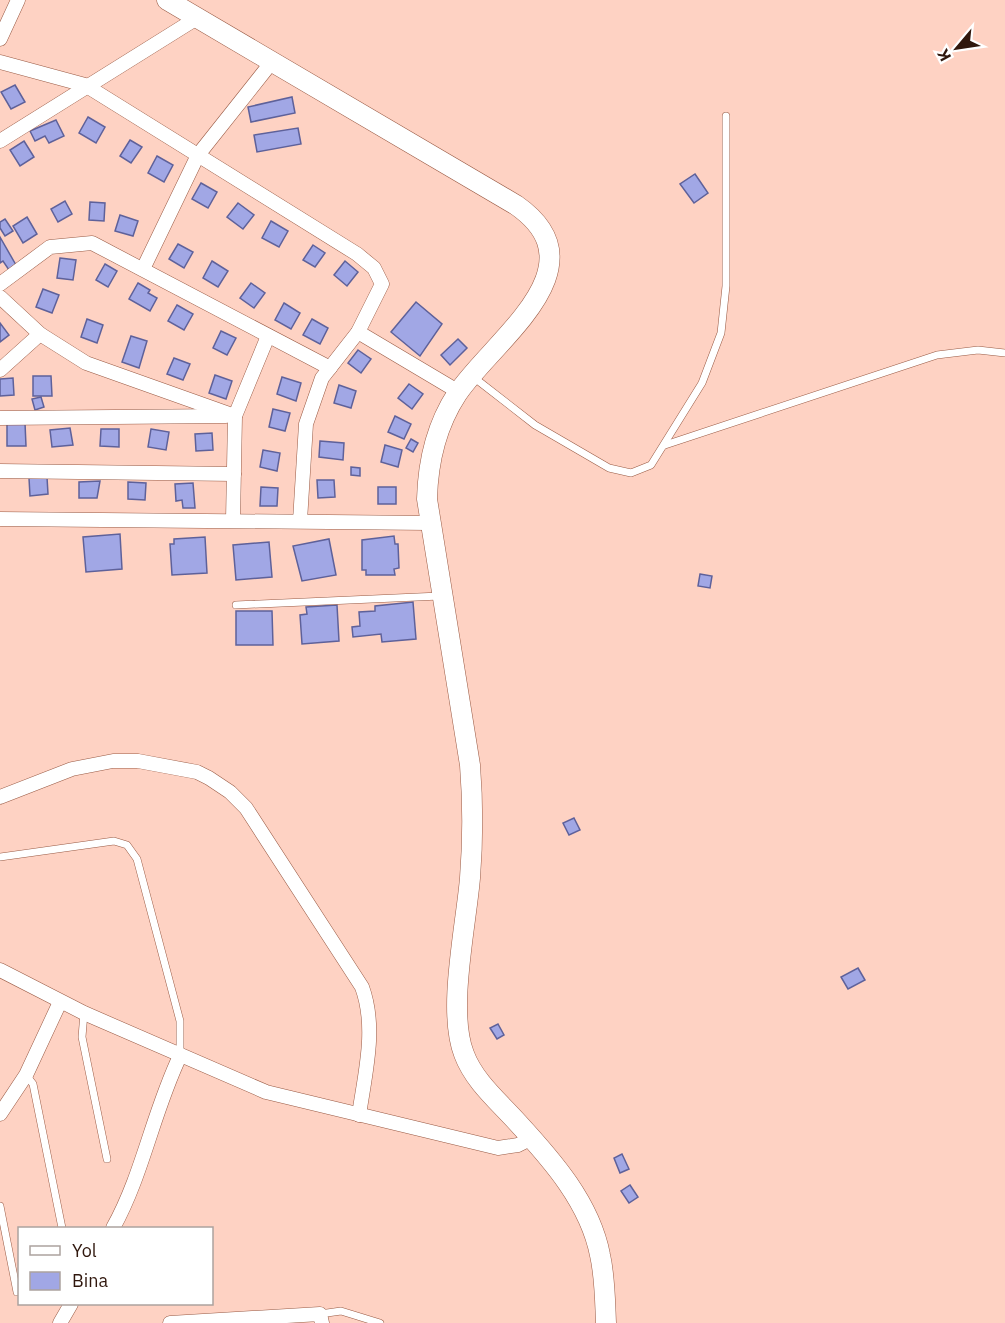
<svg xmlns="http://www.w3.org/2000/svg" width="1005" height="1323" viewBox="0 0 1005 1323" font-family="'IBM Plex Sans',sans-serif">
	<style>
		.building { fill: #a1a7e5; stroke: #5e619a; stroke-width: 1.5 }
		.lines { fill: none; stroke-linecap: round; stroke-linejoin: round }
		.lane-casing { stroke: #995a44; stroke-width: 8 }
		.street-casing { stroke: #995a44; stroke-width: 15 }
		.secondary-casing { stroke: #995a44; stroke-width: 21 }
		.lane { stroke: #fff; stroke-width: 7 }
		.street { stroke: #fff; stroke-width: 14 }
		.secondary { stroke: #fff; stroke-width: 20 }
	</style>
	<rect width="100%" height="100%" fill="#fed2c3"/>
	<g class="building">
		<polygon points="15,85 25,102 11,109 1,92"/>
		<polygon points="292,97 295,113 251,122 248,107"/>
		<polygon points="88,117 105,127 96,143 79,133"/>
		<polygon points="56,120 64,136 49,143 45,136 35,141 30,131"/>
		<polygon points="298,128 301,144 257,152 254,135"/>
		<polygon points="130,140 142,147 131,163 120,156"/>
		<polygon points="24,141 34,157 20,166 10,150"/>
		<polygon points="157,156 173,165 164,182 148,173"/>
		<polygon points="695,174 708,193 694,203 680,184"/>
		<polygon points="201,183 217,192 208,208 192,199"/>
		<polygon points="65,201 72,214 58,222 51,209"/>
		<polygon points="90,202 105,203 104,221 89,220"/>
		<polygon points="238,203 254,215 243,229 227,217"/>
		<polygon points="120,215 138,221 133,236 115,231"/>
		<polygon points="27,217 37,234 23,243 13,226"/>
		<polygon points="5,219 13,231 5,236 0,228 0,222"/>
		<polygon points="271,221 288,231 279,247 262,238"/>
		<polygon points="0,237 16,265 9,270 3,261 0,263"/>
		<polygon points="178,244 193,252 184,268 169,259"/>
		<polygon points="313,245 325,253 315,267 303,260"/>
		<polygon points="60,258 76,260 73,280 57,278"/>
		<polygon points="212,261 228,271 218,287 203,278"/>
		<polygon points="345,261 358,272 347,286 334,275"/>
		<polygon points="105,264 117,271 108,287 96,280"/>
		<polygon points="138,283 150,290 148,293 157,298 150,311 129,299"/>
		<polygon points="251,283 265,293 254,308 240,298"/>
		<polygon points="43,289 59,295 52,313 36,307"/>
		<polygon points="416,302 442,324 420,356 391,332"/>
		<polygon points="284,303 300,313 291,329 275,320"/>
		<polygon points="177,305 193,314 184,330 168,321"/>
		<polygon points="87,319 103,325 97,343 81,337"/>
		<polygon points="312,319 328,328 320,344 303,335"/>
		<polygon points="0,323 9,335 0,342"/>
		<polygon points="221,331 236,338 227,355 213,348"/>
		<polygon points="131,336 147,341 139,368 122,362"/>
		<polygon points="458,339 467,348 450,365 441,355"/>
		<polygon points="358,350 371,359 361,373 348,363"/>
		<polygon points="174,358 190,364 183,380 167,374"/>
		<polygon points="215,375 232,381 226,399 209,393"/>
		<polygon points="33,376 51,376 52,396 33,396"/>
		<polygon points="282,377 301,383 296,401 277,394"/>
		<polygon points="13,378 14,395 0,396 0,379"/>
		<polygon points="409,384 423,394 412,409 398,398"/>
		<polygon points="339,385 356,391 351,408 334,403"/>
		<polygon points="41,397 44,407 35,410 32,399"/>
		<polygon points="273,409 290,413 285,431 269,427"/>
		<polygon points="395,416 411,424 404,439 388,432"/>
		<polygon points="7,423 25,423 26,446 7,446"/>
		<polygon points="70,428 73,445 52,447 50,430"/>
		<polygon points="101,429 119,429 119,447 100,446"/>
		<polygon points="151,429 169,432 166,450 148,447"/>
		<polygon points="212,433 213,450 196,451 195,434"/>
		<polygon points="411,439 418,443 413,452 406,448"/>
		<polygon points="320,441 344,443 343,460 319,457"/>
		<polygon points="385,445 402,450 398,467 381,462"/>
		<polygon points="263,450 280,453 277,471 260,467"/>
		<polygon points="351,467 360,468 360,476 351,475"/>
		<polygon points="47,477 48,494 30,496 29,478"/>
		<polygon points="317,480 334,480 335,497 318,498"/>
		<polygon points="100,481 97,498 79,498 79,482"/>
		<polygon points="128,482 146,483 145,500 128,499"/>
		<polygon points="193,483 195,508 183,508 182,500 176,501 175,484"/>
		<polygon points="261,487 278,488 277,506 260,506"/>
		<rect x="378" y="487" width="18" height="17"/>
		<polygon points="120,534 122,569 86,572 83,537"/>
		<polygon points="394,536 395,544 398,544 399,568 394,569 395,575 366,575 366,570 362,570 362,540"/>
		<polygon points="205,537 207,573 172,575 170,544 174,544 174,539"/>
		<polygon points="329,539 336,575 302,581 293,546"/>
		<polygon points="269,542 272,577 236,580 233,545"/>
		<polygon points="700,574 712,576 710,588 698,586"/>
		<polygon points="413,602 416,639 382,642 381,634 353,637 352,627 360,626 359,612 375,611 375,606"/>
		<polygon points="337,605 339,641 302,644 300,615 307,614 306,607"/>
		<polygon points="236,611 272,611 273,645 236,645"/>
		<polygon points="574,818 580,830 569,835 563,823"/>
		<polygon points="858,968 865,980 848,989 841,977"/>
		<polygon points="498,1024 504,1035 497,1039 490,1028"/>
		<polygon points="622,1154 629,1169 620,1173 614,1158"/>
		<polygon points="630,1185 638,1197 629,1203 621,1191"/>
	</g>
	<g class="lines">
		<defs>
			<g id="lane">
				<polyline points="472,376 535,425 609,468 631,473 651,465 702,383 721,333 726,286 726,116"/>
				<polyline points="665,445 937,355 978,350 1005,353"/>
				<polyline points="236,605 440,596"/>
				<polyline points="0,857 114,841 127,845 137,859 180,1021 180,1056"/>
				<polyline points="84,1013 82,1037 107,1159"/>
				<polyline points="26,1075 33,1084 62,1228"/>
				<polyline points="0,1206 17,1292"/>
				<polyline points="320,1314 341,1311 380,1323"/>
			</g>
			<g id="street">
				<polyline points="0,39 18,0"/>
				<polyline points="0,62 85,85 357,254 374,268 382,284 358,332 322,378 306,424 300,521"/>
				<polyline points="0,141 197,18"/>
				<polyline points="143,269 198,155 271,63"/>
				<polyline points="0,284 50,247 92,243 330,368"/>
				<polyline points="0,297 40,334 86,363 235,416"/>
				<polyline points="358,332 459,392"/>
				<polyline points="0,370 40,334"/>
				<polyline points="0,418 226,416"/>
				<polyline points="0,471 234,474"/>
				<polyline points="0,519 429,523"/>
				<polyline points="233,520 235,416 268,336"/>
				<path d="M0,797l72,-28 41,-8h25l59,11 12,6 21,14 16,16 116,179c15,41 3,86 -3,128"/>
				<polyline points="0,970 84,1013 266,1092 498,1148 518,1145 532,1138"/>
				<polyline points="0,1114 26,1075 60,1002"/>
				<path d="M113,1228c30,-54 40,-116 67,-172"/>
				<polyline points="60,1323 71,1304"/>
				<polyline points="170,1323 320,1314 322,1323"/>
			</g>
			<path id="secondary" d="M167,0l349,205c89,62 -23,135 -59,189 -21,32 -29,67 -30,105l43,266c3,38 3,75 0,113 -4,48 -23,133 -6,176 10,27 34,47 53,68 35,38 73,81 83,133 5,22 5,45 6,68"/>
		</defs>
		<use href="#lane" class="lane-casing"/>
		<use href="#street" class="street-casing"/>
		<use href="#secondary" class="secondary-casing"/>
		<use href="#lane" class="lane"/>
		<use href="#street" class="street"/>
		<use href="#secondary" class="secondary"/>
	</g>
	<rect x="18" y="1227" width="195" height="78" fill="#ffffff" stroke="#aca29e" stroke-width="1.5"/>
	<rect x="30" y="1246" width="30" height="9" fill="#ffffff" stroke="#aca29e" stroke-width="1.5"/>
	<text x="72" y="1257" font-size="18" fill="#30170d">Yol</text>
	<rect x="30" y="1272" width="30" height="18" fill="#a1a7e5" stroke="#aca29e" stroke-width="1.5"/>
	<text x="72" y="1287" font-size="18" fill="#30170d">Bina</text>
	<g transform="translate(957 48) rotate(241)" stroke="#ffffff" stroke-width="4.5" paint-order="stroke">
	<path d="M0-4.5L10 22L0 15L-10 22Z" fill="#30170d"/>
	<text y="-9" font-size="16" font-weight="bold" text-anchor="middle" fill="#30170d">K</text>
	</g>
</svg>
